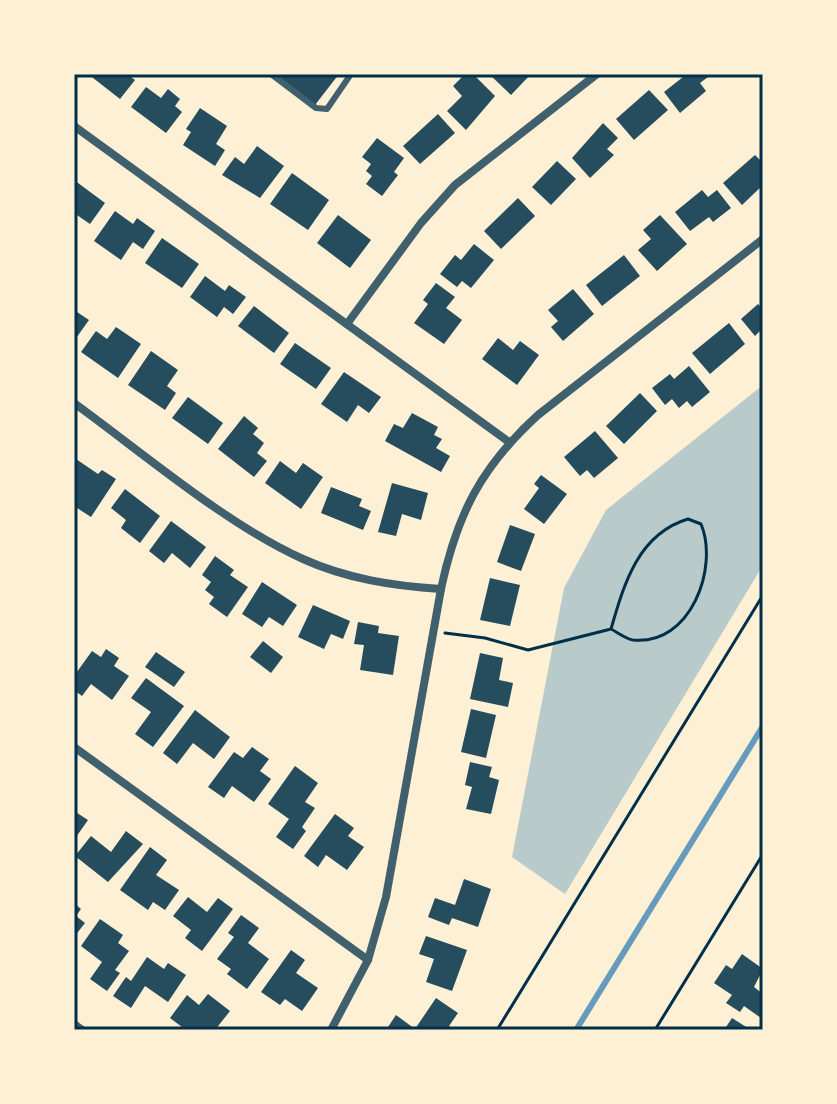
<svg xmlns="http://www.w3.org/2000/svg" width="837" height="1104" viewBox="0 0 837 1104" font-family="'Exo 2',sans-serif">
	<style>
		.green { fill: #b9caca }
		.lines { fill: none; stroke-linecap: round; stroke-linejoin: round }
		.stream { stroke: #669bbc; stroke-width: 6 }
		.building { fill: #264d5e }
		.path { stroke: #003049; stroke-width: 3 }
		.service { stroke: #3f606c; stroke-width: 6 }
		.minor { stroke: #3f606c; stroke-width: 8 }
		.neatline { fill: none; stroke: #003049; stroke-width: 3 }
	</style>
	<rect width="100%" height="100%" fill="#fdf0d5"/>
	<polygon class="green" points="763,385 763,565 565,894 512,857 564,588 606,510"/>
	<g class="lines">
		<polyline class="stream" points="576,1030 763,726"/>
	</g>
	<g class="building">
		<polygon points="88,74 127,74 135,80 120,99"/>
		<polygon points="274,74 339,74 315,105"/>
		<polygon points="465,74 473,74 495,96 466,130 447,111 462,96 453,86"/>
		<polygon points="489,74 531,74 511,95"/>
		<polygon points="680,74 712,74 700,83 706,91 680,113 664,92 683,77"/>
		<polygon points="146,87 161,98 168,89 180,99 175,106 182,112 166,133 131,107"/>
		<polygon points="649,90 668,110 634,140 616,119"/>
		<polygon points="200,108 227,126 216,144 225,150 215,166 183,145 191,132 186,129"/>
		<polygon points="438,114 455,133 420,164 403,146"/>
		<polygon points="603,123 618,138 607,149 614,155 590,178 572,158"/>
		<polygon points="377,138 404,158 394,172 398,175 382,196 366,184 372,176 366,171 371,164 362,157"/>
		<polygon points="257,146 284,166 260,198 222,175 235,157 244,164"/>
		<polygon points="755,155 763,163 763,185 742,205 723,183"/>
		<polygon points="557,161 576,179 551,205 532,187"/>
		<polygon points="292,173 329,200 308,230 270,204"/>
		<polygon points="74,180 105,203 90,224 74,213"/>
		<polygon points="702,190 708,197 717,190 731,208 713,222 709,217 690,231 675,212"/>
		<polygon points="518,198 535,216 501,249 484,231"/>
		<polygon points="115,211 133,224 137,218 155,231 143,249 133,242 121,260 94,241"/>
		<polygon points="338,215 371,240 350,268 317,243"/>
		<polygon points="660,215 687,244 657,271 638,250 651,239 643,230"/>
		<polygon points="162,238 199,264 182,288 145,263"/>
		<polygon points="474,244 494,260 471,288 462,281 457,287 440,274 455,255 461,260"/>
		<polygon points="624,255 640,276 602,306 586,285"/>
		<polygon points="205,276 225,291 229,285 246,297 233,314 224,307 217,317 190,297"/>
		<polygon points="436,283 455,297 446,308 462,320 444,344 414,323 428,304 423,300"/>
		<polygon points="573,289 594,314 563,341 551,327 558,321 548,310"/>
		<polygon points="758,304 763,309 763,328 755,336 741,319"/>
		<polygon points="254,306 289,333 274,353 238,326"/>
		<polygon points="74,310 89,320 74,341"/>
		<polygon points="729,323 745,344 710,374 692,353"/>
		<polygon points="116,327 141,344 118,378 81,352 96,331 107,339"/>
		<polygon points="498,338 513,350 520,341 539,355 517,385 482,359"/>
		<polygon points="295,343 331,368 316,389 280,364"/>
		<polygon points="151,351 178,370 167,386 176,393 165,410 128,385"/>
		<polygon points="689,366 710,392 692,407 687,401 679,408 672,399 665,405 652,388 670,374 674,379"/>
		<polygon points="344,372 381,397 369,413 358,405 347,422 321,404"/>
		<polygon points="640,393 657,411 624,444 606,426"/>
		<polygon points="188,397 223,423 208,444 172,418"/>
		<polygon points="412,413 438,427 434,435 442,439 436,448 450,456 441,472 385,441 394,424 403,428"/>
		<polygon points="244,416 258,428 253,434 264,443 257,453 267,461 254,477 218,449"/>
		<polygon points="595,431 618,458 594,478 587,470 580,476 564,457"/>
		<polygon points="76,459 98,474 102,470 116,479 91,517 74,506"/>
		<polygon points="280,461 296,473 303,463 323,477 301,509 265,483"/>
		<polygon points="541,475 567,494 544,524 524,509 539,488 534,484"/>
		<polygon points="392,483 428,493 421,520 402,514 396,536 378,532"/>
		<polygon points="331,487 362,499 359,506 371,511 363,530 321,513"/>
		<polygon points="125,489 160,516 140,543 121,528 126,520 111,508"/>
		<polygon points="171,521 206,547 190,568 172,553 164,563 149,551"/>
		<polygon points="510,525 535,534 521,571 497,562"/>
		<polygon points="215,556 234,570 230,575 248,587 227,617 209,604 214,597 205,590 211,582 202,575"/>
		<polygon points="490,578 520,585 510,626 480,620"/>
		<polygon points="262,582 297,605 283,626 269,617 262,627 242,614"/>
		<polygon points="313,605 350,621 343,639 331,634 324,649 298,637"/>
		<polygon points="358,622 379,626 378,633 399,636 393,675 360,670 364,645 354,644"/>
		<polygon points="263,641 283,657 271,673 250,657"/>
		<polygon points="106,649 119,658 114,666 129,676 112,700 91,684 82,696 74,690 74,676 92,651 101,657"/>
		<polygon points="156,652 185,672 174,687 145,667"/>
		<polygon points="480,653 503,658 499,680 513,683 508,707 470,699"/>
		<polygon points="146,678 184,706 153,747 135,734 151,712 131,698"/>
		<polygon points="471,709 496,715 486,758 461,752"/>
		<polygon points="195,710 230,737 214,759 193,743 177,764 163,753"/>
		<polygon points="252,747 269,759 260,771 271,779 254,802 232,786 224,798 208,787 234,752 243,758"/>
		<polygon points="470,762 492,767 489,777 499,780 491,814 466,809 472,787 465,785"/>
		<polygon points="295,766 318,783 305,802 315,808 302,827 306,831 293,849 276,837 289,819 268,804"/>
		<polygon points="74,811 88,820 74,840"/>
		<polygon points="335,814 354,828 348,836 364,847 347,870 326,855 318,867 304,856"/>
		<polygon points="126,831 143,844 108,882 75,856 91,836 111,852"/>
		<polygon points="150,847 167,860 156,875 179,890 165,910 153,902 148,910 120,890"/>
		<polygon points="464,879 491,889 478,927 452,918 449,925 428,917 435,898 455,905"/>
		<polygon points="188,897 207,912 218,898 233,909 202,951 185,938 191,930 173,916"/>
		<polygon points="74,903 81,909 76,916 85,923 74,937"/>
		<polygon points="241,915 259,928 248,943 269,959 247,989 227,974 231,969 217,959 234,937 228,933"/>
		<polygon points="100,919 123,935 118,943 129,951 115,970 120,973 107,991 90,979 102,962 81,946"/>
		<polygon points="426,936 467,950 452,991 426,982 434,959 419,954"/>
		<polygon points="291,950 305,960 296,973 318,988 302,1011 285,999 280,1005 261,992"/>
		<polygon points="742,954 763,969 754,987 763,994 761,1018 744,1006 740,1012 726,1003 732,995 714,983 726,965 732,969"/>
		<polygon points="147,957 164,969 168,963 186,975 168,1002 145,986 131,1008 113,996 126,977 131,981"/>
		<polygon points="208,994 230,1011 215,1030 186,1030 170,1018 187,995 199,1005"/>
		<polygon points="436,998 458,1013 449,1026 455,1030 386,1030 396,1015 415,1029"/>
		<polygon points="732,1018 751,1030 724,1030"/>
	</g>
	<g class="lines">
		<g class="path">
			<path d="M445,633l40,5 43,12 83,-21c13,-45 27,-95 77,-110l13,5c18,43 -10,122 -68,116 -7,-1 -16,-8 -22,-11"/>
			<polyline points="497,1030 763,595"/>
			<polyline points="655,1030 763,854"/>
		</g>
		<polyline class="service" points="271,74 316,108 327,109 351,74"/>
		<g class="minor">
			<polyline points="74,126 509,442"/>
			<polyline points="347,324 421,223 455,185 597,74"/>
			<path d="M74,403c69,50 153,122 229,156 44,20 91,27 138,30"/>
			<polyline points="74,747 368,960"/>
			<polyline points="74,1024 82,1030"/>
			<path d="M331,1030l37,-70 18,-63 55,-308c16,-75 40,-122 97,-174l225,-176"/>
		</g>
	</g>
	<rect width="837" height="1104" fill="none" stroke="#fdf0d5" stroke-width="152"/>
	<rect x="76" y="76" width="685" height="952" class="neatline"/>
</svg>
